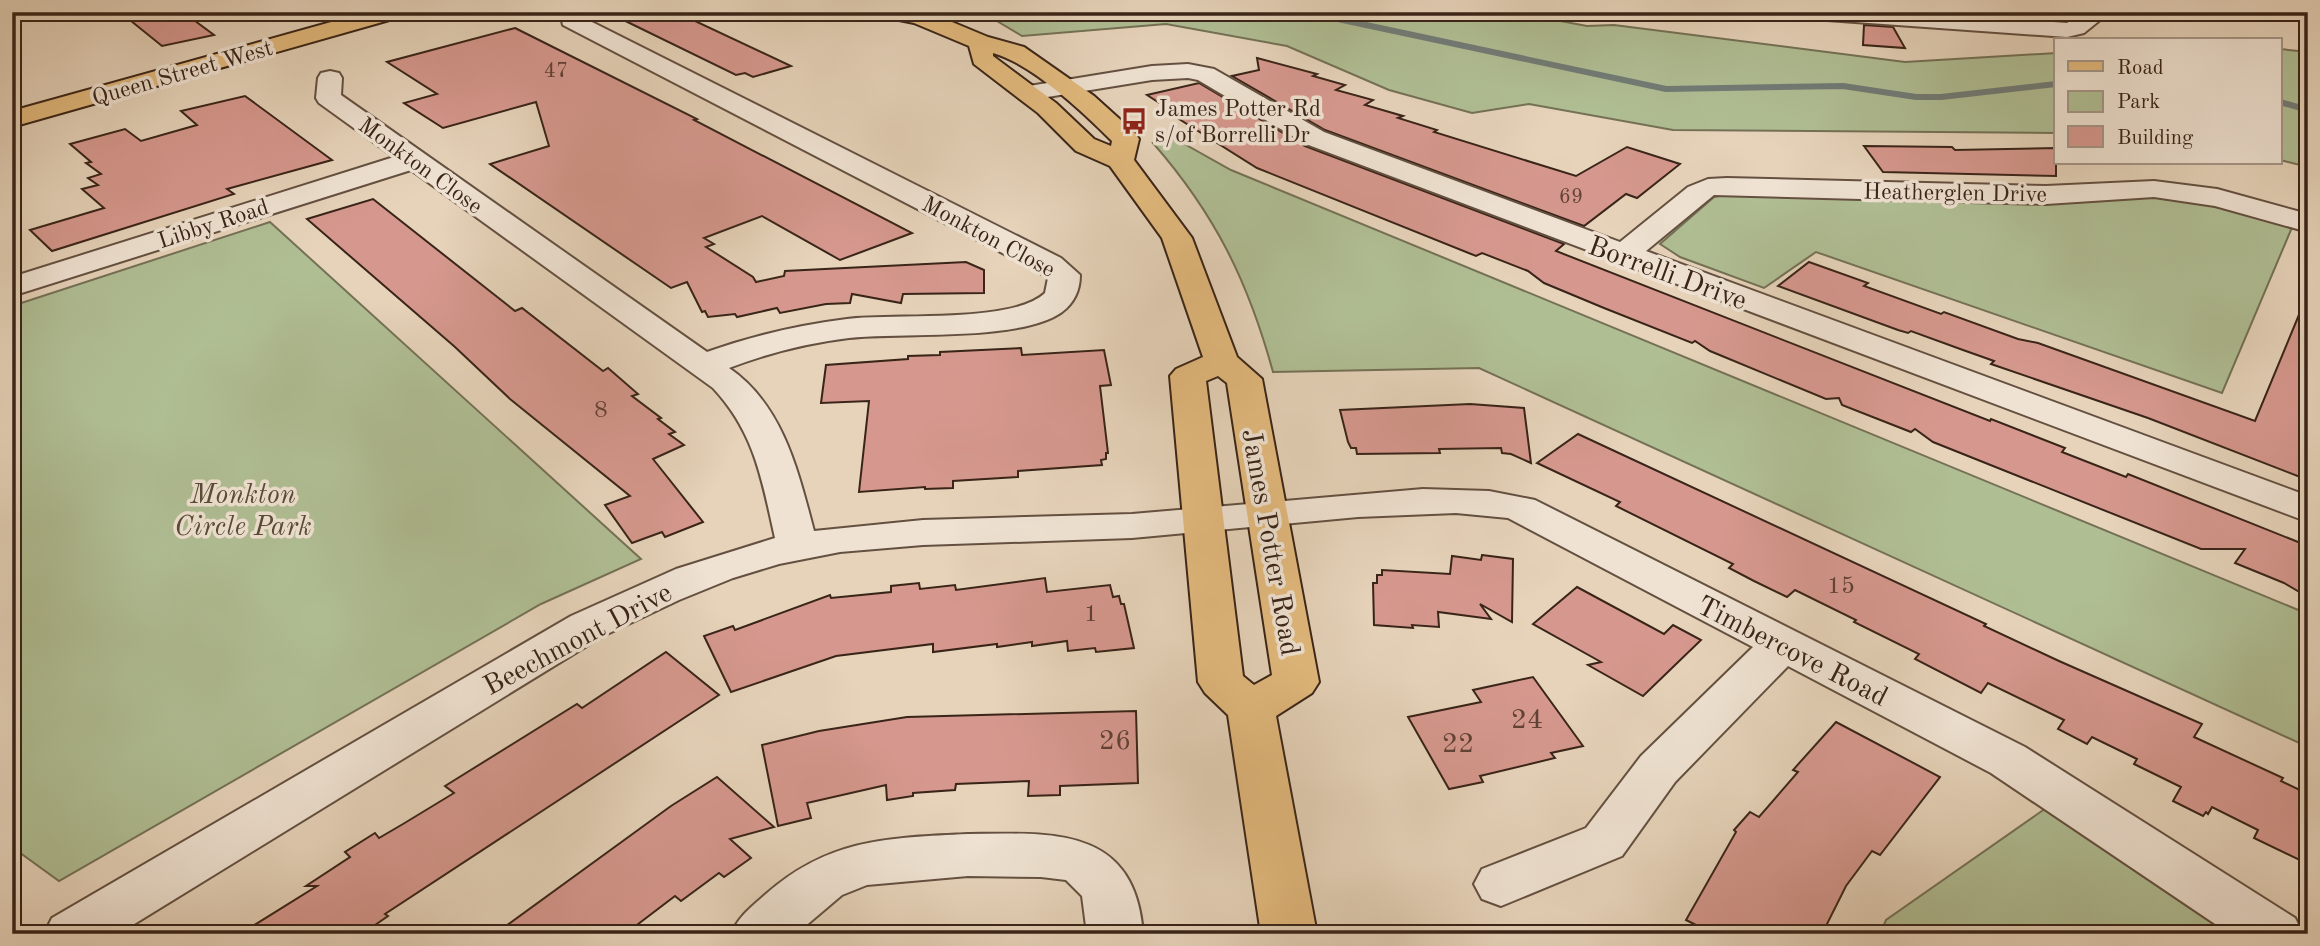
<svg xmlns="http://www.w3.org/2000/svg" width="2320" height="946" viewBox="0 0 2320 946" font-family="'Old Standard TT',serif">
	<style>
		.green { fill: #b0be94; stroke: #747156; stroke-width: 2 }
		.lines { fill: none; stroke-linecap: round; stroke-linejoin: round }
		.stream { stroke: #717c77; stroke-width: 6 }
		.building { fill: #d6988e; stroke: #392418; stroke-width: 2 }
		.minor-casing { stroke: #645040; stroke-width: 4 }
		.major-casing { stroke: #392418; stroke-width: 4 }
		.minor { fill: #efe2d2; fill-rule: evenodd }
		.major { fill: #e3ba7d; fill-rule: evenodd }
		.labels { text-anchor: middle; stroke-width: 7; stroke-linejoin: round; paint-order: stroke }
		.far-number-label { font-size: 21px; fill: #604136 }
		.far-street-label { font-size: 23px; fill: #392418; stroke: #efe2d2 }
		.far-poi-label { font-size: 23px; fill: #392418; stroke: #efe2d2; text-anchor: start }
		.number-label { font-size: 24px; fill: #604136 }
		.street-label { font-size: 28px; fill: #392418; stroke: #efe2d2 }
		.park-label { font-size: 28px; font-style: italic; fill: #574a37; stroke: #efe2d2 }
		.near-number-label { font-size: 28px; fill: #604136 }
	</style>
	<rect width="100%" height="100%" fill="#e6d3ba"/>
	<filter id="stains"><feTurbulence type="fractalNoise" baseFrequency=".00286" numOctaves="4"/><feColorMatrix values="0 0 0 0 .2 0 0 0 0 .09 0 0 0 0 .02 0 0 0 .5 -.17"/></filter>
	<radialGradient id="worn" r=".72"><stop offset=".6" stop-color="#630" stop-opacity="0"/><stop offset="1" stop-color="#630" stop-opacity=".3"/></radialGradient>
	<g class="green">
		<polygon points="982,12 1512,12 1587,26 1614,25 1905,62 2056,53 2056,133 1673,130 1529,104 1472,113 1389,90 1287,46 1166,24 1022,36"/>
		<polygon points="2280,49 2308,52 2308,167 2280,160"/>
		<path d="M1172,137l59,33 1077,444v133l-829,-379 -206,4c-25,-91 -58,-158 -120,-229z"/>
		<polygon points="1726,194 2063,202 2146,196 2187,199 2293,225 2222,393 1816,252 1764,288 1680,257 1660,244 1714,197"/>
		<polygon points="270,222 641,559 541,604 59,881 12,847 12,306"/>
		<polygon points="2049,806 2234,934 1880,934 1886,920"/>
	</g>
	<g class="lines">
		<g class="stream">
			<polyline points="1305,12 1666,89 1843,86 1916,97 1941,97 2056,84"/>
			<polyline points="2280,102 2308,110"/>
		</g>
	</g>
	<g class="building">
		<polygon points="120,12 183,12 214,35 162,46"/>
		<polygon points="607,12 676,12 791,66 753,77 745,73 736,75"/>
		<polygon points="1864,25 1893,27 1905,48 1863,45"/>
		<polygon points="515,28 697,119 694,120 912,233 840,260 762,216 704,238 714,244 706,247 753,277 756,282 784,276 785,271 966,262 984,270 984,293 903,294 901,303 852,294 850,303 826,304 780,313 777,308 737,317 735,314 708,317 705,311 702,312 687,282 671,288 490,164 549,146 536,102 443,128 404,103 437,94 387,62"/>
		<polygon points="1257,58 1317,74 1313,76 1345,85 1336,90 1373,100 1365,105 1403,116 1398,118 1437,130 1434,132 1576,176 1627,147 1680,164 1637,198 1626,194 1584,226 1325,130 1232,76 1259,70"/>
		<polygon points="1199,83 1305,146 1564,244 1556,251 1990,421 1991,419 2065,448 2062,452 2126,477 2128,474 2308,546 2308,549 2303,549 2308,551 2308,597 2284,583 2235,563 2245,549 2201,549 1933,442 1915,429 1911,432 1842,405 1839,398 1826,399 1710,351 1695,341 1692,343 1604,308 1544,283 1528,271 1482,253 1476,256 1257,168 1171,114 1175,113 1147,95"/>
		<polygon points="245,96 332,160 227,189 234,194 52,251 30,230 104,208 82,189 98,185 88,178 101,174 86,163 91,162 70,144 125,129 141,141 197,125 181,111"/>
		<polygon points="1864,146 1952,147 1955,150 2056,148 2056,176 1883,172"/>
		<polygon points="373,199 515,311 522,308 603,371 608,368 638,394 632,396 661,418 658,419 675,432 669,434 684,445 653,459 703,522 665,537 662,532 632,543 605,505 630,496 510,399 455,347 307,219"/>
		<polygon points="1809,262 1868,283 1864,286 1941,314 1944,312 2018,339 2038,343 2255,421 2308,293 2308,480 2148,418 1991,364 1994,361 1963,350 1911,331 1908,333 1898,330 1778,286"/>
		<polygon points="1021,348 1022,355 1104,350 1111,385 1100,386 1108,453 1106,453 1106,459 1101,460 1102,465 1018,471 1018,477 953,481 953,488 925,489 925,487 859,492 869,401 821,403 826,365 908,359 908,356 940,355 940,352"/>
		<polygon points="1470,404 1524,408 1531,463 1511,454 1502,453 1501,448 1439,449 1440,453 1357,454 1356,448 1351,448 1348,442 1340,410"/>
		<polygon points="1578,434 1986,624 1984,626 2059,661 2202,724 2194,737 2283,778 2281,781 2308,794 2308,864 2254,838 2258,830 2212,807 2208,814 2206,812 2203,816 2173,801 2181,787 2134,764 2137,759 2092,737 2087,744 2058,729 2064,720 1988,683 1981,693 1915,659 1919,654 1854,622 1856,620 1795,590 1787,597 1754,581 1729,568 1733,564 1616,506 1620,502 1537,463"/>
		<polygon points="1482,555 1513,559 1512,622 1480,604 1491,619 1438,612 1439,627 1412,625 1413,628 1374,625 1373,583 1377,583 1377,575 1382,575 1382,570 1450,574 1452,556 1481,560"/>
		<polygon points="1045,578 1047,592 1110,585 1113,597 1119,596 1121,604 1124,604 1134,648 1096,652 1095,648 1068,651 1067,641 1032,646 1032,642 997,647 997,644 933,652 933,644 836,656 731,692 704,636 733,626 735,630 830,595 831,598 891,592 891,586 919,583 920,589 955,585 956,590"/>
		<polygon points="1577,587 1664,634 1673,625 1701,640 1643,696 1588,665 1601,662 1533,624"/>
		<polygon points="666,652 719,695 385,914 388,916 362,934 240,934 317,886 306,886 350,857 345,852 375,833 379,838 403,824 454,793 445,786 577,704 582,708"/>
		<polygon points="1533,677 1583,746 1551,753 1555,758 1480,776 1483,782 1449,789 1408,717 1481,702 1473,690"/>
		<polygon points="1136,711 1138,783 1060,786 1060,795 1028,796 1029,781 956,784 955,790 913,793 913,796 887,800 886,785 807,803 811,818 778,826 762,745 819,731 907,717"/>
		<polygon points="1836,722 1940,777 1880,855 1872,851 1846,886 1822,934 1691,934 1696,925 1686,920 1736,832 1734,830 1750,812 1759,817 1798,772 1793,770"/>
		<polygon points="717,777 774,827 730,839 751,858 724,877 719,873 681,901 675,896 625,934 495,934 671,806"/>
	</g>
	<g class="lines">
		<defs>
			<g id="minor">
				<path d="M560,12h22v5l479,241 19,17c0,15 -6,28 -18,37 -42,30 -159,20 -213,26 -41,5 -81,15 -120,30 54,37 69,103 85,163l109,-11 209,-6 291,-25 66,2 46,9 490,247 270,171 8,16h-73l-239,-161 -203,-107 -113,116 -53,74 -121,50 -19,-7 -8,-15 8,-15 104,-41 55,-72 112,-109 -245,-129 -52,-5 -98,4 -226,21 -209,7 -83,7 -61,12 -46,14 -54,22 -76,36 -485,298h-74l8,-16 519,-302 105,-47 99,-31c-13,-58 -20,-105 -62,-150l-302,-218 -399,126v-19l382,-120 -75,-54 -3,-5 2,-20 3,-5 9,-2 9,2 3,5 -1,17 366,257c45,-16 92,-27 140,-33 48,-6 165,5 198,-26l3,-15 -9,-6 -476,-247z"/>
				<polygon points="1802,12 1910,12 2067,23 2084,12 2110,12 2084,33 2067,37 1813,19 1805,17"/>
				<polygon points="1188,64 1214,69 1324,132 1620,242 1688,187 1708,179 1727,178 2046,186 2154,181 2217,189 2308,214 2308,232 2215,206 2154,197 2046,204 1714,195 1646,251 2308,496 2308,522 1306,144 1198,80 1188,78 1152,80 1029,100 1020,98 1017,93 1020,88 1029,86 1152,66"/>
				<path d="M968,834c85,-1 167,-8 175,100h-56l-5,-38 -16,-16 -25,-3 -73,-1 -101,9 -25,10 -46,39h-65c8,-18 20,-27 35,-40 64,-56 122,-56 202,-60z"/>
			</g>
			<g id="major">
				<polygon points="367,12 403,12 400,17 12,127 12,111"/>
				<path d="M881,12h47l60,25 36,10 70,49 41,37 4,6 -5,21 58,78 45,119 25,22 57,303 -7,11 -36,23 41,218h-56l-33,-219 -23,-22 -7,-11 -28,-306 6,-7 27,-12 -41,-119 -52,-72 -34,-15 -38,-38 -64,-49 -5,-18 -55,-23 -30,-6zM993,53c39,11 90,59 119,88l-1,5 -17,-7 -38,-36 -63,-47zM1218,376l9,7 45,292 -18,10 -11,-9 -37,-295z"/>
			</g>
		</defs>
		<use href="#minor" class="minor-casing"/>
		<use href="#major" class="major-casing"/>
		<use href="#minor" class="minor"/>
		<use href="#major" class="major"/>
	</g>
	<defs>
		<symbol id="bus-bare" viewBox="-9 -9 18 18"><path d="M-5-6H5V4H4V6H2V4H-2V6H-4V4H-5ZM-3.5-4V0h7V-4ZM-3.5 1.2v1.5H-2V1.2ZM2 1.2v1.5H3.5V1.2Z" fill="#8f2418" stroke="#efe2d2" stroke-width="2.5" paint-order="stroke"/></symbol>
	</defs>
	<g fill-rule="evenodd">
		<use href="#bus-bare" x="1115" y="102" width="38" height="38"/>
	</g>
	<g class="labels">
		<g class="far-number-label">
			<text x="556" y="77">47</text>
			<text x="1571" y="203">69</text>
		</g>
		<g class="far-street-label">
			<text transform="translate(182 72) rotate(-16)" y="8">Queen Street West</text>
			<text transform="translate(421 165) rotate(36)" y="8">Monkton Close</text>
			<text transform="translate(1955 192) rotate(1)" y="8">Heatherglen Drive</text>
			<text transform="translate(213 223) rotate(-18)" y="8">Libby Road</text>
			<text transform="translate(989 236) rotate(28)" y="8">Monkton Close</text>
		</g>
		<g class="far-poi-label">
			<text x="1155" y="116">James Potter Rd<tspan x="1155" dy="26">s/of Borrelli Dr</tspan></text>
		</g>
		<g class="number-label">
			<text x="601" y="417">8</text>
			<text x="1841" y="593">15</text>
			<text x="1091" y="621">1</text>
		</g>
		<g class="street-label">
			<text transform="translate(1668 272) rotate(20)" y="10">Borrelli Drive</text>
			<text transform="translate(1272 542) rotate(80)" y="10">James Potter Road</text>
			<text transform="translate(577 638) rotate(-28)" y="10">Beechmont Drive</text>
			<text transform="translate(1793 650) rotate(27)" y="10">Timbercove Road</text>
		</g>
		<g class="park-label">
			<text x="243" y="503">Monkton<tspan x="243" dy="32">Circle Park</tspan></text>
		</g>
		<g class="near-number-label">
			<text x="1527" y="728">24</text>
			<text x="1115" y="749">26</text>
			<text x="1458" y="752">22</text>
		</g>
	</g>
	<rect width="2320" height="946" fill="none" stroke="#e6d3ba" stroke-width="42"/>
	<rect x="14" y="14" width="2292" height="918" fill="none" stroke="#392418" stroke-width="3.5"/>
	<rect x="21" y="21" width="2278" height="904" fill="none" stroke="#392418" stroke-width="2"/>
	<rect x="2054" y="38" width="228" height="126" fill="#efe2d2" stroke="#a69688" stroke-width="2"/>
	<rect x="2068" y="61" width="35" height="10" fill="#e3ba7d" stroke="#a69688" stroke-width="2"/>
	<text x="2117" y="74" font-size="21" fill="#392418">Road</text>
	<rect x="2068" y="91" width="35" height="21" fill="#b0be94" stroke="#a69688" stroke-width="2"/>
	<text x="2117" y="108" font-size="21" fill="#392418">Park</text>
	<rect x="2068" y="126" width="35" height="21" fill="#d6988e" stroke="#a69688" stroke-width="2"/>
	<text x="2117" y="144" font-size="21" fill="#392418">Building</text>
	<rect width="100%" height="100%" filter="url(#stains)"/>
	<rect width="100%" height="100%" fill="url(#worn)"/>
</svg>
